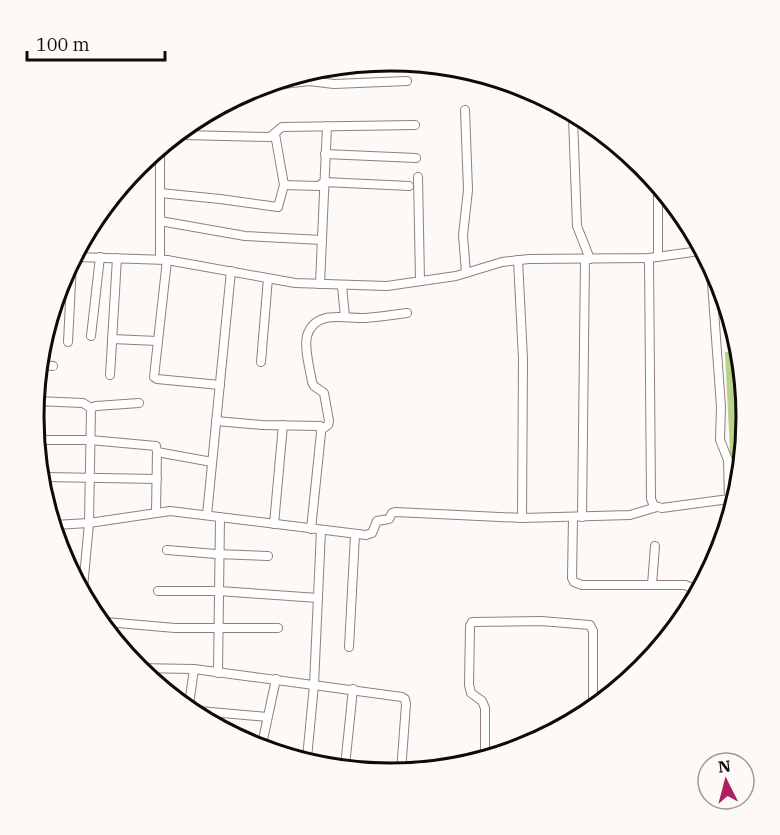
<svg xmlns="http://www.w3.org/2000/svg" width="780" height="835" viewBox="0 0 780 835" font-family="'IBM Plex Serif',serif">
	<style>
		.green { fill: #b8d28b }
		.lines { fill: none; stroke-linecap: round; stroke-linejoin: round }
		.minor-casing { stroke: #927f78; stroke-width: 10 }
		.minor { stroke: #fff; stroke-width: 8 }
		.rim { fill: none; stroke: #100a07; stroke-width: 3 }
	</style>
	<rect width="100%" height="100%" fill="#fdf9f7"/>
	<polygon class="green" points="734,351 747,418 732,493 725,352"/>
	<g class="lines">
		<defs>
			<g id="minor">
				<polyline points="257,87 309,81 334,84 407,81"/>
				<polyline points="465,110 468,190 463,235 466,273"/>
				<polyline points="573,118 577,226 590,259"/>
				<polyline points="183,135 270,137 282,127 415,125"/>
				<polyline points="325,154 416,158"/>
				<polyline points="418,177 420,281"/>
				<polyline points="284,185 319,186 324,182 409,186"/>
				<polyline points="658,188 658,257"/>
				<polyline points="160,193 220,199 278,207 284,185 275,134"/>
				<polyline points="160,221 245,236 322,240"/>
				<polyline points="76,257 167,260 295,283 387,286 456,276 502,262 529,259 649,258 700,251"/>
				<polyline points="649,258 651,499 654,506 662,508 729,499 728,460 720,440 721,407 712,283 708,264"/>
				<polyline points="160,259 160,150"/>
				<polyline points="167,260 154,377 157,379 220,385"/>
				<polyline points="518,260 523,359 522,518"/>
				<polyline points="320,284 327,126"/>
				<polyline points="342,286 345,317"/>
				<polyline points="91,336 100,257"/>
				<polyline points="112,339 157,341"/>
				<polyline points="68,342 72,263"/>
				<polyline points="261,362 268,278"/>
				<polyline points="43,365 53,366"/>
				<polyline points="110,375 117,258"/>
				<polyline points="36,401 83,403 91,408"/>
				<polyline points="216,421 262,425 320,426 321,433 311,529"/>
				<path d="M321,430l7,-5 1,-4 -5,-28 -10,-7 -2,-4c-2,-13 -8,-33 -5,-46 8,-27 38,-17 58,-18 14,-1 28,-3 42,-5"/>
				<polyline points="38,440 90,440 156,446 157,452 156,512"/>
				<polyline points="157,452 212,462"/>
				<polyline points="45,477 157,479"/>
				<polyline points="207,515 231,271"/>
				<polyline points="573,517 572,578 574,582 582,585 685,585 690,587 694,593"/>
				<polyline points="582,517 585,259"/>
				<polyline points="274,524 283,425"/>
				<polyline points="54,525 89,523 170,511 366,535 372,533 377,521 389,519 392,513 395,512 522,518 630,515 657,507"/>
				<polyline points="167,550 216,554 268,556"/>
				<polyline points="652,585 655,546"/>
				<polyline points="83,588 89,523 91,408 96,406 139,403"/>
				<polyline points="158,591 219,591 318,598"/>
				<polyline points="106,622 175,628 278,628"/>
				<polyline points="349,647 355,535"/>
				<polyline points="136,668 194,669 402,697 405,699 406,704 401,772"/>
				<polyline points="218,673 220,517"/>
				<polyline points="189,705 194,669"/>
				<polyline points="199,711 267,717"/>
				<polyline points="261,749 276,679"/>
				<polyline points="485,754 485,708 482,701 471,693 469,685 470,626 472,622 541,621 590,625 593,631 593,703"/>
				<polyline points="307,758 314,685 321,530"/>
				<polyline points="345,766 353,689"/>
			</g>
		</defs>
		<use href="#minor" class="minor-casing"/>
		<use href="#minor" class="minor"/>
	</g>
	<path d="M0 0H780V835H0ZM44 417a346 346 0 1 1 692 0a346 346 0 1 1-692 0Z" fill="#fdf9f7" fill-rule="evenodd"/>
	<path class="rim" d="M44 417a346 346 0 1 1 692 0a346 346 0 1 1-692 0Z"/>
	<g transform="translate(726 781) rotate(354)"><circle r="28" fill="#fdf9f7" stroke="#9e9997" stroke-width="1.5"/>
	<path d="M0-4.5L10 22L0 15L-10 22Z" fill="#aa2063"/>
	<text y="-9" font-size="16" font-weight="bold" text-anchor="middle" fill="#100a07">N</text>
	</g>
	<path d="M27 51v9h138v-9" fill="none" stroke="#100a07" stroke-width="3"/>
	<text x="36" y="51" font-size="18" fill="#100a07" stroke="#fdf9f7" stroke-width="4.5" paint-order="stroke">100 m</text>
</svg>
